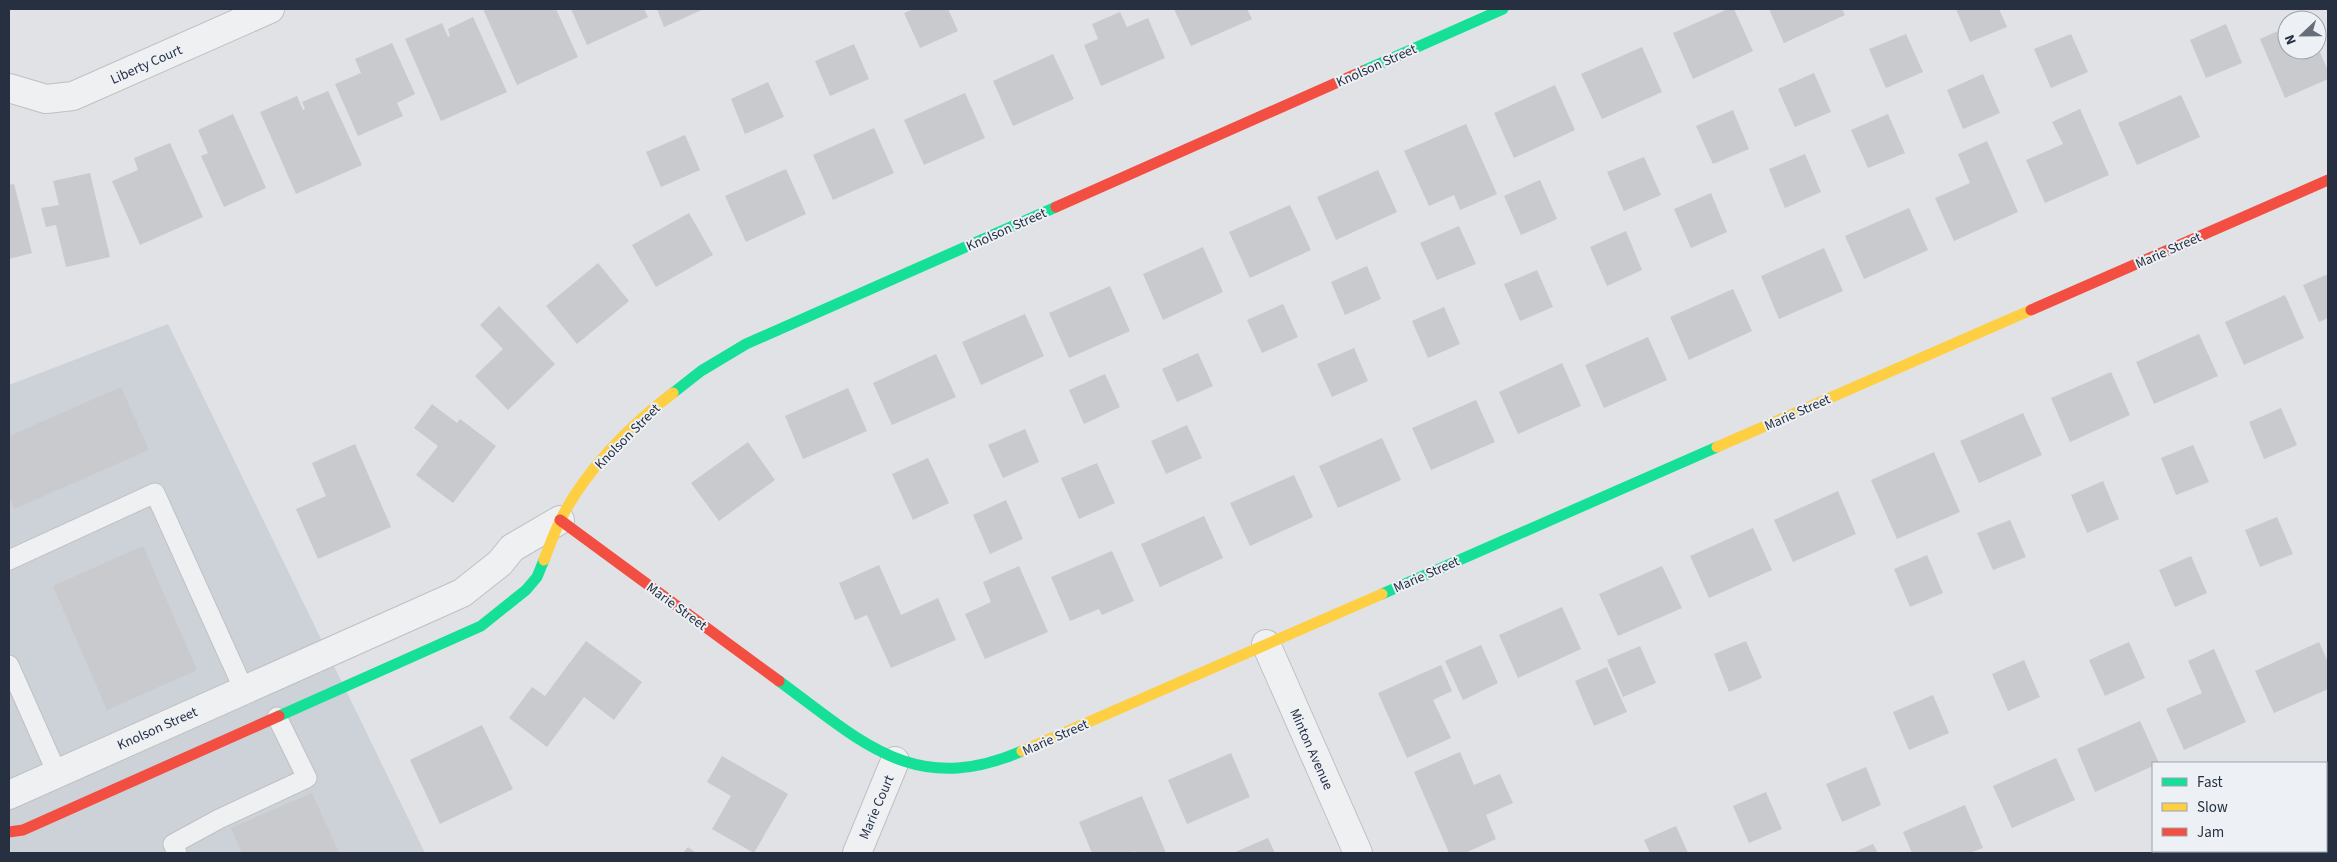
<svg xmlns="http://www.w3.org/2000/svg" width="2337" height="862" viewBox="0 0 2337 862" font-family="'Source Sans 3',sans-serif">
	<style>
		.built { fill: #cdd2d9 }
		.building { fill: #c8cacd }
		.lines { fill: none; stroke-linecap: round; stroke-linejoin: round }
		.lane-casing { stroke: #bec0c3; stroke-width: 21 }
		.street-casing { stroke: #bec0c3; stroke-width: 30 }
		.lane { stroke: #eff0f2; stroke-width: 19 }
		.street { stroke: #eff0f2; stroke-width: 28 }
		.fast { stroke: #16e098; stroke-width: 11 }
		.slow { stroke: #ffcf43; stroke-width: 11 }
		.jam { stroke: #f24e42; stroke-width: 11 }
		.labels { text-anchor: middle; stroke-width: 4; stroke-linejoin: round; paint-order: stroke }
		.street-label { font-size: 14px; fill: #263040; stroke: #edf1f6 }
	</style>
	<rect width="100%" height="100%" fill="#e0e2e5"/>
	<polygon class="built" points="168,324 425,853 11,853 9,849 9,385"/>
	<g class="building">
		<polygon points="483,9 556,9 578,57 517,85"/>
		<polygon points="571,9 644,9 648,17 587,45"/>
		<polygon points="657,9 704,9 664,27"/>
		<polygon points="914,9 948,9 958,31 920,48 904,13"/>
		<polygon points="1174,9 1247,9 1252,19 1191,46"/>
		<polygon points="1728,9 1734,9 1753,51 1693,79 1673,33"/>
		<polygon points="1769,9 1842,9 1845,15 1784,43"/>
		<polygon points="1956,9 1999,9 2007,27 1970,42"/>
		<polygon points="1120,12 1127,27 1148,18 1165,58 1101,86 1084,45 1098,39 1092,24"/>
		<polygon points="473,17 507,92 441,121 405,39 442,23 448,37 450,36 448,29"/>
		<polygon points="2226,24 2242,63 2206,78 2190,40"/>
		<polygon points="2287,27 2287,50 2317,50 2317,45 2328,71 2328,79 2285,98 2260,39"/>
		<polygon points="1906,34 1923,72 1886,88 1869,49"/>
		<polygon points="2071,34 2088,72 2051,88 2034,49"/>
		<polygon points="392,43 415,94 397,103 403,116 358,136 335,84 361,73 355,59"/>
		<polygon points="854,44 869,79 830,96 815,61"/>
		<polygon points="1642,47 1662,92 1602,119 1581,74"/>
		<polygon points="1053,54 1074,99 1013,126 993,81"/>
		<polygon points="1814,73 1831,112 1795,127 1778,89"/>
		<polygon points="1983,74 2000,113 1963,129 1947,90"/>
		<polygon points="768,82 784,117 745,134 731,99"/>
		<polygon points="1555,85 1575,130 1514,158 1494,113"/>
		<polygon points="328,91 362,165 296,194 260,112 297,96 303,110 305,109 302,102"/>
		<polygon points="965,93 985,138 924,165 904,120"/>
		<polygon points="2181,95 2200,137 2137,165 2118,123"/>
		<polygon points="2080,109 2109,175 2045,203 2026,160 2063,144 2052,122"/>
		<polygon points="1733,110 1749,149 1713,164 1696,126"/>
		<polygon points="233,114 266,188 224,207 201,156 208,153 198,130"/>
		<polygon points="1888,114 1905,153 1868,168 1851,130"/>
		<polygon points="1466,124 1497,194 1460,210 1454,195 1429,206 1404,151"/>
		<polygon points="874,128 894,173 833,200 813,155"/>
		<polygon points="685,135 700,170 661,187 646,152"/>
		<polygon points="1987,141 2018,212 1954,241 1935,198 1970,183 1958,154"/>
		<polygon points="170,143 203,217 140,245 112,181 138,170 134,158"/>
		<polygon points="1805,154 1821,192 1785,208 1769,169"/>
		<polygon points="1644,157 1661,195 1624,211 1607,172"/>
		<polygon points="786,169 806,214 746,242 725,196"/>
		<polygon points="1378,170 1397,212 1336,240 1317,197"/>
		<polygon points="90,173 110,257 66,267 56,225 46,227 41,208 59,205 53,181"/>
		<polygon points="1540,180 1557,219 1521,235 1504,196"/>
		<polygon points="14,184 32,253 9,259 9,185"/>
		<polygon points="1711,193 1727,232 1691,248 1674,209"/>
		<polygon points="1290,205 1311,250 1250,278 1229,232"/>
		<polygon points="1909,208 1928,250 1864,279 1845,236"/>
		<polygon points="689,213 713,255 656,287 632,245"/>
		<polygon points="1459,226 1476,264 1437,280 1420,243"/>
		<polygon points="1626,231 1642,270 1607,286 1590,247"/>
		<polygon points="1203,247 1223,292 1163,320 1143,274"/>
		<polygon points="1824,248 1843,291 1779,319 1761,276"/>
		<polygon points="598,263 629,301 577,344 546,306"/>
		<polygon points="1367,266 1381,299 1345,315 1331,282"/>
		<polygon points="1537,270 1553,307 1520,321 1504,284"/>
		<polygon points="2328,274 2328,318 2319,322 2303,285"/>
		<polygon points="1110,286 1130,331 1069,358 1049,313"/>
		<polygon points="1733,289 1752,331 1689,360 1670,317"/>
		<polygon points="2285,295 2304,338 2244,365 2225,322"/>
		<polygon points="1283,304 1298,337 1262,353 1247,320"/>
		<polygon points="499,306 555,364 508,410 475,376 503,349 480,325"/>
		<polygon points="1444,307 1460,344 1428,358 1412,321"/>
		<polygon points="1025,314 1044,356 981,385 962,342"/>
		<polygon points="2199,334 2218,376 2154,404 2136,362"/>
		<polygon points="1648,337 1667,380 1604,408 1585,365"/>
		<polygon points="1354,348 1368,381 1332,397 1317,364"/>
		<polygon points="1198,353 1213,386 1177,402 1162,369"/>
		<polygon points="936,354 956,397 892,425 873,383"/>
		<polygon points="1562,363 1581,406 1518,434 1499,392"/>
		<polygon points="2111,372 2130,415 2070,442 2051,398"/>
		<polygon points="1105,374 1120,407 1084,424 1069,390"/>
		<polygon points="121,387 149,450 14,509 9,496 9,436"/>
		<polygon points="848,388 867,431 803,459 785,416"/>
		<polygon points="1476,400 1495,442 1431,470 1412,428"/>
		<polygon points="432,404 457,423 460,419 496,446 453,503 416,475 438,446 414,428"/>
		<polygon points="2281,408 2297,445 2264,459 2249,422"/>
		<polygon points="2023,413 2042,455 1979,483 1960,441"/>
		<polygon points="1187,425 1202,458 1166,474 1151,441"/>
		<polygon points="1025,429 1039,462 1003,478 988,445"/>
		<polygon points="1382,438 1401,480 1338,508 1319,466"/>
		<polygon points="748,442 775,480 719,521 691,483"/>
		<polygon points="355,444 391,527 318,559 296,509 326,496 312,463"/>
		<polygon points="2193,445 2209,482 2176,495 2161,458"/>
		<polygon points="1934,452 1960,512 1897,539 1871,480"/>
		<polygon points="928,458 949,503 913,520 892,474"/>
		<polygon points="1097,463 1115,503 1079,519 1061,478"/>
		<polygon points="1294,475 1313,517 1250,546 1230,503"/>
		<polygon points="2103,481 2119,519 2087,533 2071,495"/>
		<polygon points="1838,491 1856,534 1793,562 1774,520"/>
		<polygon points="1006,500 1023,539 990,554 973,515"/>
		<polygon points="1204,516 1223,558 1160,587 1141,544"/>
		<polygon points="2277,517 2293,554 2260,567 2245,530"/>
		<polygon points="2010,520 2026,557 1993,570 1977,533"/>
		<polygon points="1753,528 1772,570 1709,598 1690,556"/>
		<polygon points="143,546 197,670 107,710 53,586"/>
		<polygon points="1112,551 1134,601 1102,615 1099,609 1070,621 1051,577"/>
		<polygon points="1927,555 1943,593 1910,607 1894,569"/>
		<polygon points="2191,556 2207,593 2175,607 2159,570"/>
		<polygon points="879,565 901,615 938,598 956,640 891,668 867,615 855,620 839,583"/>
		<polygon points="1019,566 1048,632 985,659 965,614 991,602 983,582"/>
		<polygon points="1662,566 1682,608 1618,636 1599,594"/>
		<polygon points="1562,607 1581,649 1518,678 1499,635"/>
		<polygon points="586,641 642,682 614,720 584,697 547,747 509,718 532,687 545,696"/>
		<polygon points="1746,641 1762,678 1729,692 1714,654"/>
		<polygon points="2129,642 2145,678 2105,696 2089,660"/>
		<polygon points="2319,642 2328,662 2328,689 2274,713 2255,671"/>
		<polygon points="1481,645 1498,683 1463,700 1445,661"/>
		<polygon points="1640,646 1656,683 1623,697 1607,660"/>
		<polygon points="2214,649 2246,722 2184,750 2166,709 2202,693 2188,661"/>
		<polygon points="2024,660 2040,697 2008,711 1992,674"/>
		<polygon points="1441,665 1452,691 1433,700 1451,738 1407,758 1378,693"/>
		<polygon points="1607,667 1627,712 1594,726 1575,681"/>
		<polygon points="1933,695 1949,733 1909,750 1893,712"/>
		<polygon points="2140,721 2159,763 2153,763 2153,766 2095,792 2077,749"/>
		<polygon points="482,725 513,789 440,824 410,760"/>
		<polygon points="1460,752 1474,785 1500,774 1513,803 1486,815 1496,839 1465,853 1449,853 1414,772"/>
		<polygon points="1231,753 1250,797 1187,824 1168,780"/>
		<polygon points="722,756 788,794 754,853 712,829 731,796 707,782"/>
		<polygon points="2056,758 2075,800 2012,828 1993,786"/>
		<polygon points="1866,767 1881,805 1842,822 1826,784"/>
		<polygon points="1766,792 1782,829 1749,843 1733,806"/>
		<polygon points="312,793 339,853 242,853 231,828"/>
		<polygon points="1142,796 1166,853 1136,853 1135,851 1130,853 1092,853 1079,822"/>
		<polygon points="1965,805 1983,848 1970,853 1912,853 1903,832"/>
		<polygon points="1676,826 1688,853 1650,853 1644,840"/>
		<polygon points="1268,838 1275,853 1233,853"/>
		<polygon points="1873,844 1878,853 1852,853"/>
		<polygon points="688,847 696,853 683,853"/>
	</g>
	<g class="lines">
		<defs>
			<g id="lane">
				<polyline points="9,560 155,493 244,690"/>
				<polyline points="9,665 57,773"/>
				<polyline points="177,853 173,844 219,819 307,778 277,717"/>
			</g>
			<g id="street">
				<polyline points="9,88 46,99 73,96 270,9"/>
				<polyline points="1266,644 1358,853"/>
				<polyline points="2326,791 2328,790"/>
				<polyline points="9,795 462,593 500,563 512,548 560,520"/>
				<polyline points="857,853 895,761"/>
				<polyline points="2185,853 2191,851"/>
			</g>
		</defs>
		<use href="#lane" class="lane-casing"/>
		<use href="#street" class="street-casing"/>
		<use href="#lane" class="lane"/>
		<use href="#street" class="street"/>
		<g class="fast">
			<polyline points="1363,71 1503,9"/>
			<polyline points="673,393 701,371 746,344 1056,207"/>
			<polyline points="1382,594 1717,447"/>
			<path d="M779,681c82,60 135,117 243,70"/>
			<polyline points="279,716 481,626 526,590 537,577 544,560"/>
		</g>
		<g class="slow">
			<polyline points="1717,447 2031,310"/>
			<path d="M544,560c5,-13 10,-27 16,-39 23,-48 70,-96 113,-128"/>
			<polyline points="1022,751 1382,594"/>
		</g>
		<g class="jam">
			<polyline points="1056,207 1363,71"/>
			<polyline points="2031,310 2328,180"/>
			<polyline points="560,520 779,681"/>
			<polyline points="9,832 23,830 279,716"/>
		</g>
	</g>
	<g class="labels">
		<g class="street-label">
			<text transform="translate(146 64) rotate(-24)" y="5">Liberty Court</text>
			<text transform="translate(1376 65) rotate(-24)" y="5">Knolson Street</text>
			<text transform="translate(1006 229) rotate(-24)" y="5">Knolson Street</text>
			<text transform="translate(2168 250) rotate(-24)" y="5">Marie Street</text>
			<text transform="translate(1797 412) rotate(-24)" y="5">Marie Street</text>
			<text transform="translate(627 436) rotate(-45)" y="5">Knolson Street</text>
			<text transform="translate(1426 574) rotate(-24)" y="5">Marie Street</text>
			<text transform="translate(677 606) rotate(36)" y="5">Marie Street</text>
			<text transform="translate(157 728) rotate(-24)" y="5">Knolson Street</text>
			<text transform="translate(1055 737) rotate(-24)" y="5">Marie Street</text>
			<text transform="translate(1312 749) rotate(66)" y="5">Minton Avenue</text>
			<text transform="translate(876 807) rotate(-67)" y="5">Marie Court</text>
		</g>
	</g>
	<rect width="2337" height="862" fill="none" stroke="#263040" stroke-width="20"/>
	<rect x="2152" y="762" width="175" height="90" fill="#edf1f6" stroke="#9da4ad"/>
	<rect x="2162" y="778" width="25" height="8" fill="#16e098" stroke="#9da4ad"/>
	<text x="2197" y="787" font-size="15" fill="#263040">Fast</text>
	<rect x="2162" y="803" width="25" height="8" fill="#ffcf43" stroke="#9da4ad"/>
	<text x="2197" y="812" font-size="15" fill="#263040">Slow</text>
	<rect x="2162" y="828" width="25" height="8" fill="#f24e42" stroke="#9da4ad"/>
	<text x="2197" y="837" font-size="15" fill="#263040">Jam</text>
	<g transform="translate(2302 35) rotate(248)"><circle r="24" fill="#edf1f6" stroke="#9da4ad"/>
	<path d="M0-4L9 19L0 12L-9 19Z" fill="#676e7a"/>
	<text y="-8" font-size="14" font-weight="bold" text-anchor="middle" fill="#263040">N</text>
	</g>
</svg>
